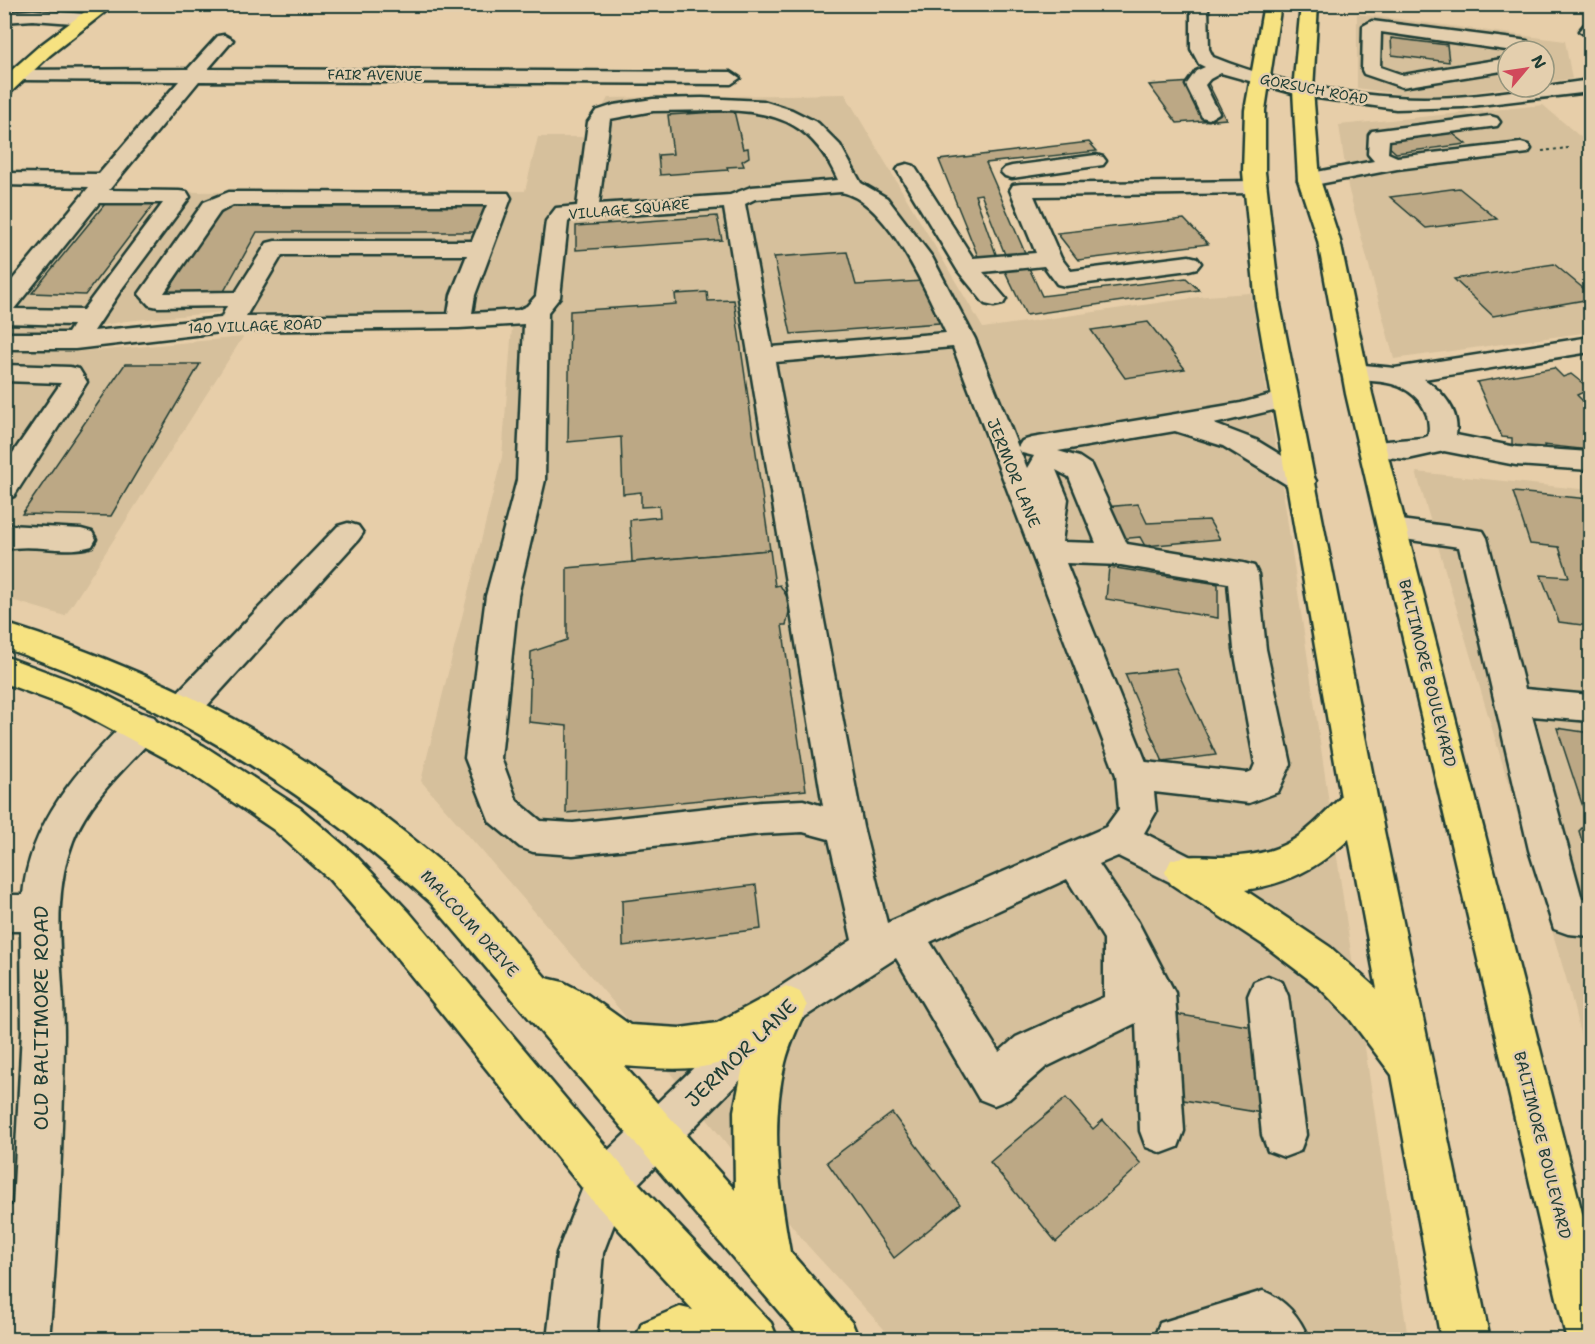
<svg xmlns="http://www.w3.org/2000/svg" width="1595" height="1344" viewBox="0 0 1595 1344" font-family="'Shantell Sans',sans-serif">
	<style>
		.built { fill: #d6c09c }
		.building { fill: #bca885; stroke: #1f3d34; stroke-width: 1.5 }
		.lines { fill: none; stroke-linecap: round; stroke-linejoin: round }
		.minor-casing { stroke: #1f3d34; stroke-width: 5 }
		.major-casing { stroke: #1f3d34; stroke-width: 5 }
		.highway-casing { stroke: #1f3d34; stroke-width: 5 }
		.path { stroke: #1f3d34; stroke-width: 2; stroke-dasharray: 3 3; stroke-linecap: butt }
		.minor { fill: #e4cfae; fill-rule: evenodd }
		.major { fill: #f6e281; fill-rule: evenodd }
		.highway { fill: #f6e281; fill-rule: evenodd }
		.labels { text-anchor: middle; stroke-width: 5; stroke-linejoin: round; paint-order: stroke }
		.far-street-label { font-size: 14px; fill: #1f3d34; stroke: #e4cfae }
		.street-label { font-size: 16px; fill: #1f3d34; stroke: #e4cfae }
		.near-street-label { font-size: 20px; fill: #1f3d34; stroke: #e4cfae }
	</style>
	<rect width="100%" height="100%" fill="#e7cea9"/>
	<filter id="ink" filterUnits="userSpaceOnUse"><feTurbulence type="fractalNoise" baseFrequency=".0167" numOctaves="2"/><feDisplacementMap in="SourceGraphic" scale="12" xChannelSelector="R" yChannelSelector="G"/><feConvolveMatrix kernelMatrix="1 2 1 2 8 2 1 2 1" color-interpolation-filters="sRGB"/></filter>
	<g filter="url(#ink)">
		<g class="built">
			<polygon points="1357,14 1565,41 1572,79 1544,82 1544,51 1508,51 1510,87 1451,95 1413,96 1357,88"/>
			<polygon points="845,94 983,328 1206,296 1251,293 1285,504 1408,1339 893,1339 808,1246 620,1010 421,781 502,457 513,314 222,312 126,321 69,331 5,331 5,297 22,297 109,192 525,191 538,137 585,137 608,98"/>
			<polygon points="1543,105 1590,145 1590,332 1394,359 1348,187 1339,125"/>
			<polygon points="243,337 65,616 5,598 4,352 105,350"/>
			<polygon points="1416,472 1590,490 1590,1075 1569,988"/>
		</g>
		<g class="building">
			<polygon points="1391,38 1447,45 1449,62 1392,55"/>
			<polygon points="1207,81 1226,119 1177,123 1149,85"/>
			<polygon points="734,111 743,149 748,148 749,157 742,161 744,166 727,167 728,170 660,175 658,155 673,154 668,115"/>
			<polygon points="1444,131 1452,133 1466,144 1396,153 1384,142 1384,138"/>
			<polygon points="1089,142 1097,151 986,163 1026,255 1006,257 981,194 975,195 997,257 979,259 939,160"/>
			<polygon points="1459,188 1497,219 1426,228 1390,197"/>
			<polygon points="109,199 157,200 85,295 32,293"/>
			<polygon points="488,206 480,232 257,232 223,293 167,293 221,207"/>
			<polygon points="717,216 722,240 576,250 576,226"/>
			<polygon points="1184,219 1208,244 1078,260 1057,233"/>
			<polygon points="847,252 856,285 923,281 939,323 791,334 774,257"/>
			<polygon points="1554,264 1590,294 1590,299 1493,316 1454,279"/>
			<polygon points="1002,265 1028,266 1042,296 1186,278 1199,290 1026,315"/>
			<polygon points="707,292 708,301 734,300 770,550 632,562 630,520 660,517 659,506 641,507 641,492 623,494 621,437 568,442 570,311 676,304 675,294"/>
			<polygon points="1148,322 1185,369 1125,378 1091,330"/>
			<polygon points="125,364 200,364 111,516 22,514"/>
			<polygon points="1554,368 1563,377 1571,374 1590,389 1577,395 1590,408 1590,450 1544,445 1546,453 1512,451 1512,438 1502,437 1477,382"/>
			<polygon points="1513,492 1590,499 1590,626 1559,622 1541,575 1569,577 1559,547 1530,544"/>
			<polygon points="1138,504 1147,523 1209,520 1220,539 1145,546 1140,537 1119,539 1105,507"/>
			<polygon points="770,550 775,586 780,585 787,597 789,612 786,625 782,625 806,790 566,813 567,726 529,722 531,652 567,640 567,568"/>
			<polygon points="1109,567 1218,584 1218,618 1106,599"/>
			<polygon points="1176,668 1216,755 1163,762 1125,674"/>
			<polygon points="1557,728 1590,733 1590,849 1582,841 1579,831 1588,822"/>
			<polygon points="756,885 761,929 623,946 622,901"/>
			<polygon points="1175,1014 1253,1027 1262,1113 1178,1099"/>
			<polygon points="1066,1098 1093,1129 1103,1120 1141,1164 1056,1242 990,1162"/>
			<polygon points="892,1113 960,1204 894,1258 827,1162"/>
		</g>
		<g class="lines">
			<defs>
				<g id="minor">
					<path d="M1191,4h17l1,45 4,8c57,23 120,36 182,40 65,5 132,-9 195,-17v12l-127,15 -67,2 -93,-13 -82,-23 -11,6 -5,6 14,28 -10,6 -7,-2 -16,-32 10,-14 9,-4 -6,-3 -8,-15z"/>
					<polygon points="33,10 86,14 95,19 86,24 33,20 4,22 4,12"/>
					<polygon points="1372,21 1521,40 1527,41 1531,51 1513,51 1381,32 1380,67 1403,75 1508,58 1508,70 1402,87 1364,74 1362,70 1363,26"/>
					<polygon points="1590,24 1590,37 1579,31 1584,25"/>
					<path d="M224,35l9,5 -25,29 523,3 9,6 -9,6 -532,-3 -90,109 70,1 8,1 3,5 -67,90 -29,44 127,-13 6,-12 -69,1 -9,-2 -10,-11 65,-92 25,-10 279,1 3,5 -36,97 -3,18 46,-3 9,-4 9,-10 10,-75 10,-13 21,-2 11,-84 8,-11 18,-6 39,-6 49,-1 61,3 29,9 26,13 22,22 21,38 26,15 45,59 43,82 43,108 4,-6 10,-3 209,-35 45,-12 9,2 4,6 -4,6 -81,19 42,16 56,34 4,7 -4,7 -10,3 -10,-3 -69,-42 -48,-15 -117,20 21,6 12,8 36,79 116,19 11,3 4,8 8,75 25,115 -13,28 -29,11 -95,-11 2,20 -12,21 53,27 6,12 -6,12 -13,5 -66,-33 -19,8 39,58 37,71 9,138 -6,16 -16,6 -16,-6 -6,-16 -4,-108 -90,44 -37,32 -15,6 -15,-6 -83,-141 -96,62 -176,178 -21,55 -7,87h-49l10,-87 34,-86 181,-175 80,-52 -23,-101 -26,-7 -42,2 -188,21 -40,-3 -13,-5 -30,-25 -25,-64 21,-162 31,-116 7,-156 -65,4 -230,3 -154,18h-71v-16h64l5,-8 -69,-2v-33l85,-103 -85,-2v-12l95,1 80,-93 -160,-1 -9,-6 2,-4 176,-1 30,-33zM725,110c57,2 89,16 113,70l-87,7 -21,8 -131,9 11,-85 43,-8zM841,192c47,9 86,101 105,141l-174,14 -27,-143 10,-5zM99,203h64l-80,107 -69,-1zM233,205h254l-15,36h-197l-8,2 -31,49 -72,1 56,-81zM724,208l99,598 -20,-6 -42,2 -188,21 -32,-2 -24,-20 -16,-43 17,-162 27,-116 3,-168 12,-15 8,-75 3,-3zM282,255h185l-16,40 -3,19 -202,2zM953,347l163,428 3,34 -13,18 -219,96 -24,-96 -88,-465zM1019,449l3,4 12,3 -7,12zM1056,470l13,7 27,66 -34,-1 6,-43zM1066,563l55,2 107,18 6,66 21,115 -3,7 -5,2 -101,-11zM1067,879l37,60v58l-88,40 -17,15 -69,-110z"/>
					<polygon points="1490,116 1497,118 1500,122 1497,126 1389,140 1388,153 1397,157 1521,143 1528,145 1531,149 1528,153 1397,169 1309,186 1301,185 1298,180 1301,175 1374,161 1368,154 1369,135 1372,131"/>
					<polygon points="1096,155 1103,157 1106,161 1103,165 1012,178 1005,176 1001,172 1005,168 1012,166"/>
					<polygon points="907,164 914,166 973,258 1036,253 1010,190 1013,185 1021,184 1254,181 1262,182 1265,187 1262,192 1254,193 1034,196 1061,258 1071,271 1189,256 1197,258 1201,263 1197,268 1189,270 1065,286 1057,284 1044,266 983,272 1006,299 1003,304 994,306 985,304 958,271 897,170 900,166"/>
					<path d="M1590,337v15l-166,27c19,13 36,32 32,56l60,12 74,5v18l-74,-5 -72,-14 -36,8 -45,-4 -4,-6 4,-6 60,-5 5,-2c5,-24 -12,-46 -36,-52 -15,-4 -32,-3 -47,-6l-4,-6 4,-6 9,-2 41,4z"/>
					<polygon points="4,365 70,367 79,369 87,382 14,496 4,499 4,466 61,383 4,381"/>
					<polygon points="1393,519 1483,531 1487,538 1525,689 1590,695 1590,721 1532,716 1582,899 1590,900 1590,936 1568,934 1554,929 1529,850 1459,547 1383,536 1378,529 1383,522"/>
					<polygon points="348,523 358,526 363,533 358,540 195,719 183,723 171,719 166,709 171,699 338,526"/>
					<path d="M8,525l73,4 11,3 4,7 -4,7c-29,9 -60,-4 -88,4v-24z"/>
					<path d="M142,713l12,4 5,10 -5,10c-29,31 -65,63 -81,104 -24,61 -9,130 -9,194 -1,103 -6,203 -15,305h-45v-45l5,-43h-5v-46h9l9,-175 -1,-100h-17v-36h19c7,-74 56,-127 107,-178z"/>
					<polygon points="1268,976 1282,982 1288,996 1306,1135 1300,1151 1284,1157 1268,1151 1262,1135 1248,996 1254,982"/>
					<path d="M1263,1291c23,9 37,26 46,49h-156l7,-17z"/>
				</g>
				<g id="major">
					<polygon points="95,4 115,4 50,55 11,92 4,94 4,77 38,47"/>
					<path d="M4,623c137,43 265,105 378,192 26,20 54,41 77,64 31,31 58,66 87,99l17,4 25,13 42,30 50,3 37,-5 69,-37 14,6 7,14c-8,19 -17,37 -22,57 -15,62 -6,127 5,189l62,71 7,17h-56l-372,-437c-125,-114 -265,-201 -427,-255zM746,1052l-12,59 1,79 -111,-124c42,3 85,8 122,-14z"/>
					<polygon points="4,656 98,691 204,746 300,808 355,855 409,912 623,1167 771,1323 778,1340 635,1340 642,1323 680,1307 693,1310 591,1199 381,938 329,879 274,830 180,766 74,709 4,683"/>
				</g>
				<g id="highway">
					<path d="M1264,4h17l-16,106v62l15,133 98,497 112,538h-49l-49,-265 -43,-57 -30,-31 -54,-41 -94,-62 -6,-12 6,-12c16,-6 32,-3 50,-3 61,-1 79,-17 120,-60l-85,-492 -13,-133 2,-62zM1349,839l28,150 -47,-42 -85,-57c42,-6 73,-22 104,-51z"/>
					<polygon points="1301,4 1318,4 1313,90 1320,180 1340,241 1372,394 1590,1244 1590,1340 1567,1340 1566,1337 1346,394 1318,241 1298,180 1293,90"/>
				</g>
			</defs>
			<use href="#minor" class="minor-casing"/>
			<use href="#major" class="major-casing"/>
			<use href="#highway" class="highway-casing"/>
			<polyline class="path" points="1542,151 1568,148"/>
			<use href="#minor" class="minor"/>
			<use href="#major" class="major"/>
			<use href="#highway" class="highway"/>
		</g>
	</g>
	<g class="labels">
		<g class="far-street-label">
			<text transform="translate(375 75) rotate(1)" y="5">FAIR AVENUE</text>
			<text transform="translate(1314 89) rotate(11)" y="5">GORSUCH ROAD</text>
			<text transform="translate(629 209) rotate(-5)" y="5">VILLAGE SQUARE</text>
			<text transform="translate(255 326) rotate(-2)" y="5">140 VILLAGE ROAD</text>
		</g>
		<g class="street-label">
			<text transform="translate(1014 473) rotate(68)" y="6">JERMOR LANE</text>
			<text transform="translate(1428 673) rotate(76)" y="6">BALTIMORE BOULEVARD</text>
			<text transform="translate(470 923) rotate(48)" y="6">MALCOLM DRIVE</text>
			<text transform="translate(1543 1145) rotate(76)" y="6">BALTIMORE BOULEVARD</text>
		</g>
		<g class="near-street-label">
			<text transform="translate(41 1018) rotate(-90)" y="7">OLD BALTIMORE ROAD</text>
			<text transform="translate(741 1053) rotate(-44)" y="7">JERMOR LANE</text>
		</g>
	</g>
	<rect width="1595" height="1344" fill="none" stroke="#e4cfae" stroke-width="24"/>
	<rect x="12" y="12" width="1571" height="1320" fill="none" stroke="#1f3d34" stroke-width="2" filter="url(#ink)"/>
	<g transform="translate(1526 69) rotate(61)"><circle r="28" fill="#e4cfae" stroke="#95957d" stroke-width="1.5"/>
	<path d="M0-4.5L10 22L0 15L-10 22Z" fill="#d1495b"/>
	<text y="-9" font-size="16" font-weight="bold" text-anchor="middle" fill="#1f3d34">N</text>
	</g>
</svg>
